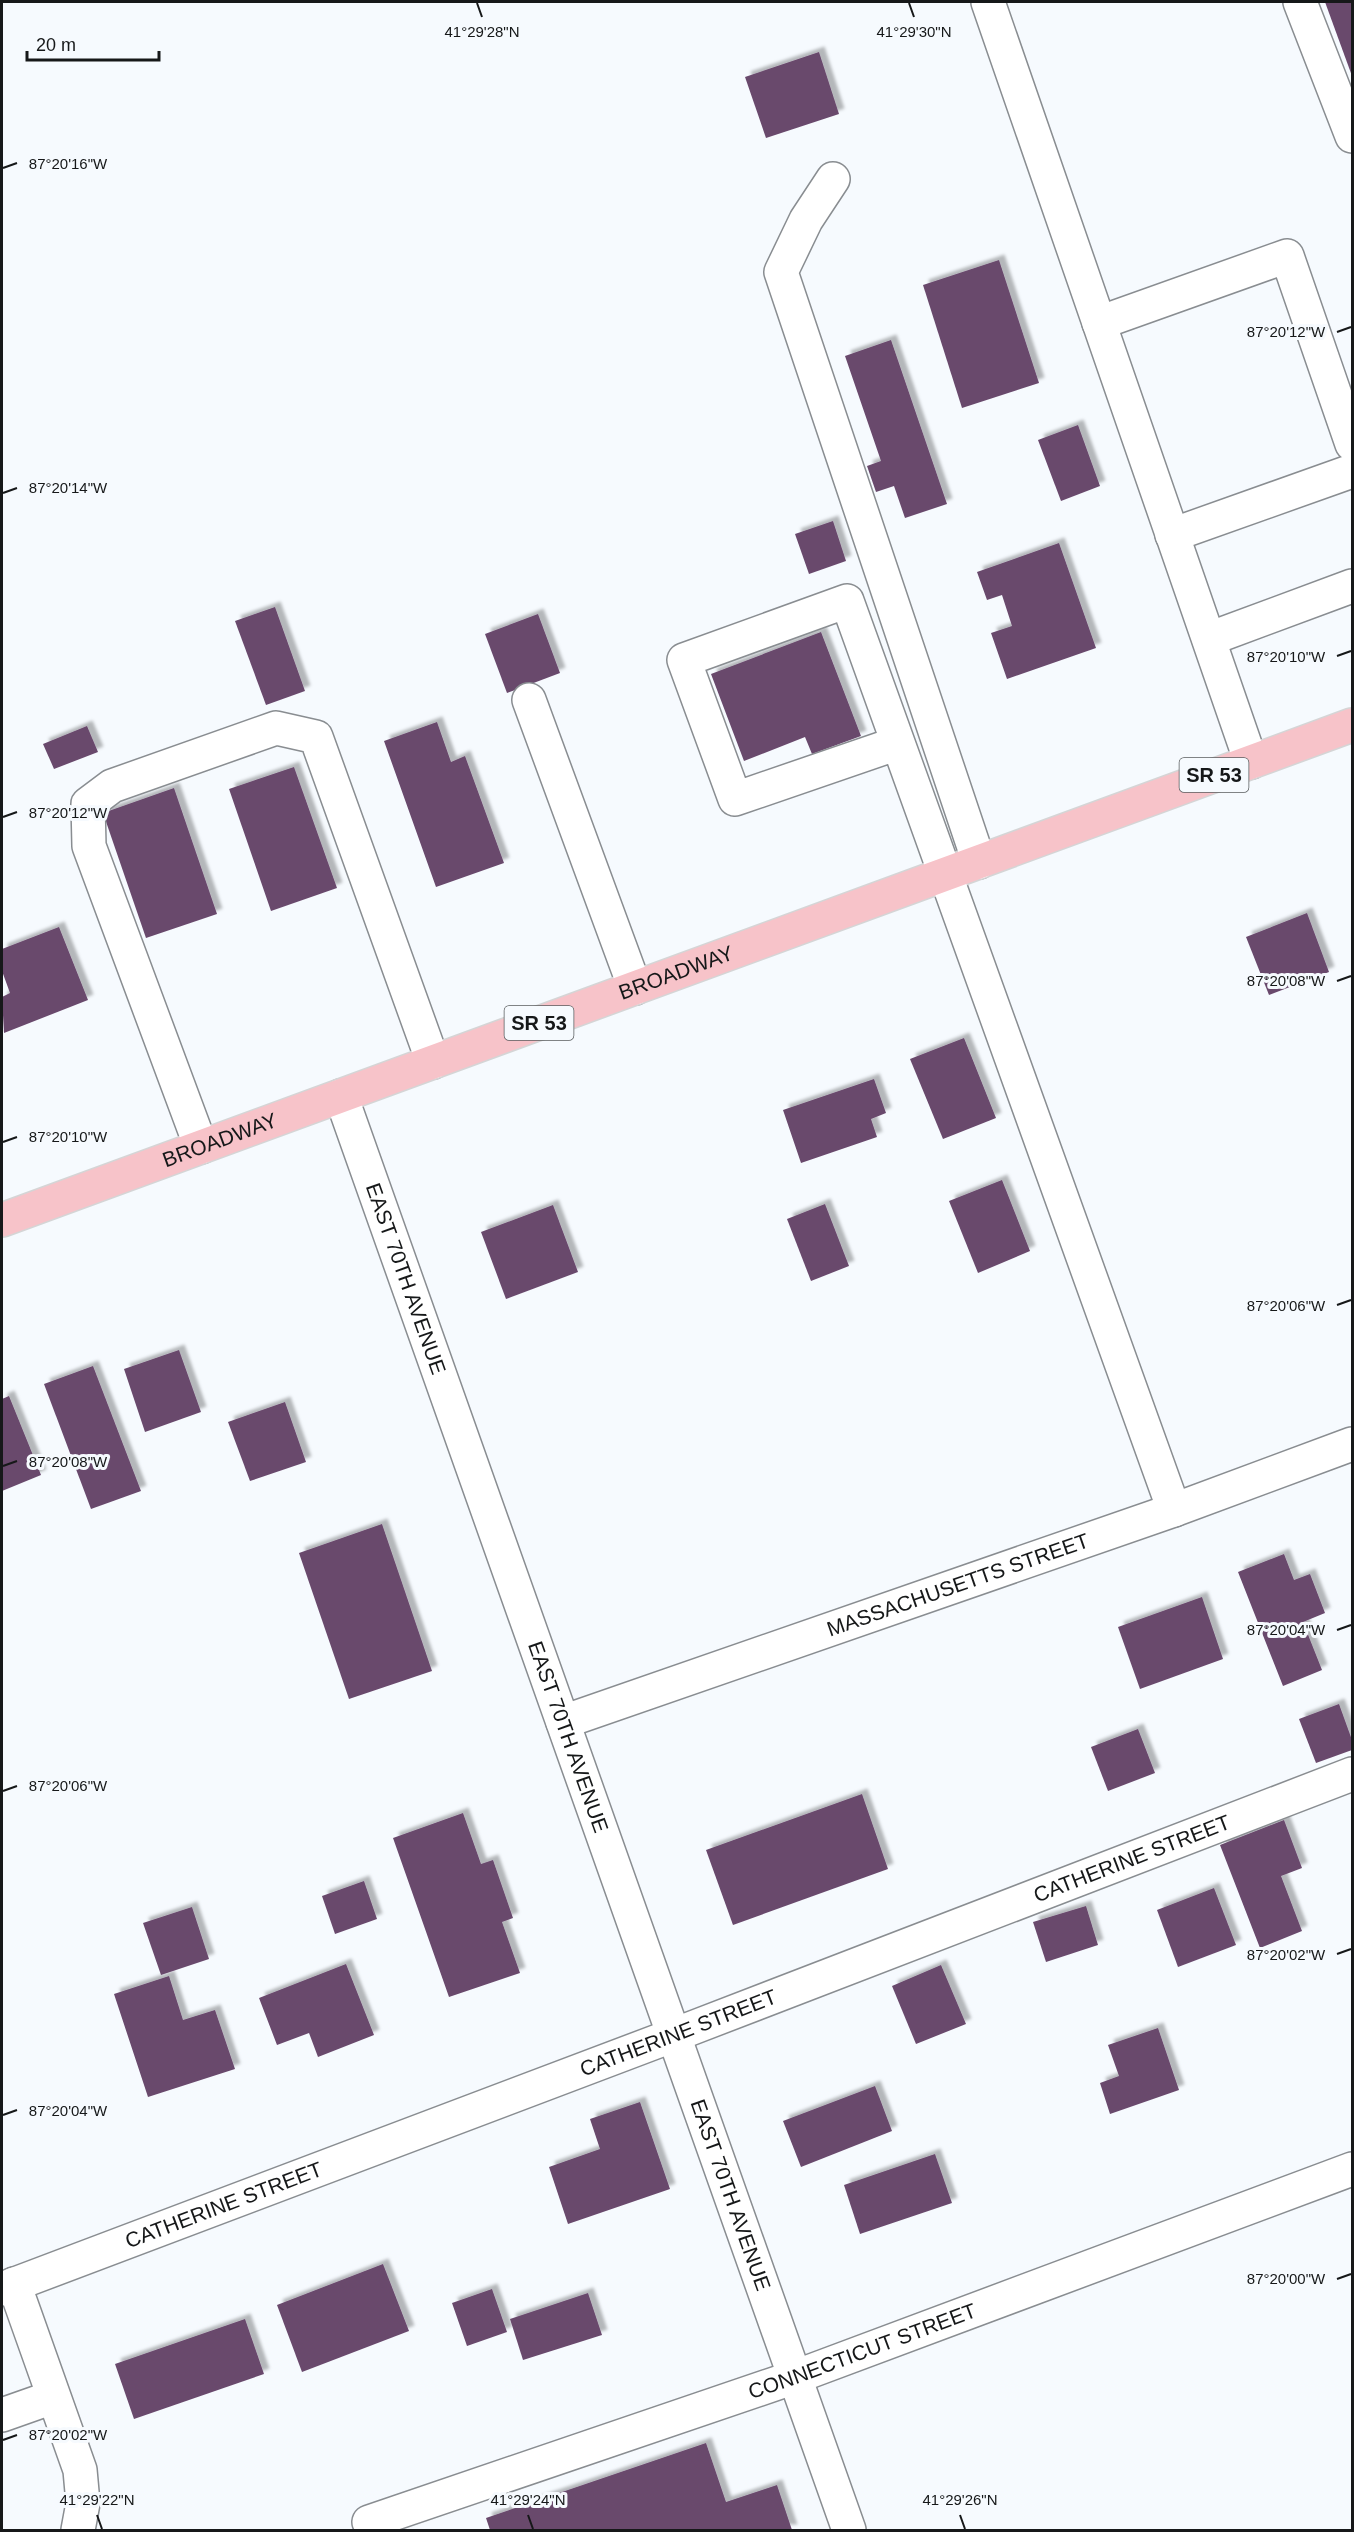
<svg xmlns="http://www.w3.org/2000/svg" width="1354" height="2532" viewBox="0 0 1354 2532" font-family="Arial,sans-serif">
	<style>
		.building { fill: #69486c; filter: url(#shadow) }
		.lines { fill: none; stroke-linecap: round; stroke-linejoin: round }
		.minor-casing { stroke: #898d91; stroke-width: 36 }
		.major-casing { stroke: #d5d5d6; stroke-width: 36 }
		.minor { stroke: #fff; stroke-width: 33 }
		.major { stroke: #f7c3c9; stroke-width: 33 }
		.ticks { fill: none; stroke: #161819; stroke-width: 2 }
		.labels { text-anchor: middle; stroke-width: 6; stroke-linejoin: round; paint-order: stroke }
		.shield { fill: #f6fafe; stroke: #595c5e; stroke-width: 1.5 }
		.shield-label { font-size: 20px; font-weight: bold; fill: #161819 }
		.street-label { font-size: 21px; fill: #161819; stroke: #f6fafe }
		.ticks-label { font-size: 15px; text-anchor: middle; fill: #161819; stroke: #f6fafe; stroke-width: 6; stroke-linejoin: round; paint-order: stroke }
	</style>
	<defs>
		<filter id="shadow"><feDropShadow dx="5.5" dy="-5.5" stdDeviation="1.5" flood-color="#0004"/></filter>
	</defs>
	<rect width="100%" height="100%" fill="#f6fafe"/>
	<g class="building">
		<polygon points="1325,2 1352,2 1352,76"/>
		<polygon points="819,52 839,114 766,138 745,77"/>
		<polygon points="999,260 1039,383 962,408 923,285"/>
		<polygon points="891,340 947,504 905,518 894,486 876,492 867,466 881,461 845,356"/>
		<polygon points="1078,425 1100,486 1061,501 1038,440"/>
		<polygon points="833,521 846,561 809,574 795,534"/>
		<polygon points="1059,543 1096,648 1007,679 991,633 1012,626 1002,595 987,600 977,572"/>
		<polygon points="275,607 305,691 266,705 235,621"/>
		<polygon points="538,614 560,673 507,693 485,634"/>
		<polygon points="821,632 861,736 812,754 805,737 744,761 711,674"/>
		<polygon points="437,722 451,762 465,756 504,863 436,887 384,741"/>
		<polygon points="87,726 98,752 54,769 43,744"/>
		<polygon points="294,767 337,888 271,911 229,789"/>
		<polygon points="174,788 217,914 146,938 103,813"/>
		<polygon points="1307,913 1329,972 1269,995 1246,937"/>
		<polygon points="59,927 88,1000 4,1033 2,997 10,993 2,971 2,949"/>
		<polygon points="964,1038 996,1118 943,1139 910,1059"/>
		<polygon points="874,1079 886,1113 871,1119 877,1137 801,1163 783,1110"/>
		<polygon points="1002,1180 1030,1251 978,1273 949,1201"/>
		<polygon points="825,1204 849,1266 811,1281 787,1219"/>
		<polygon points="553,1205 578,1272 506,1299 481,1232"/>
		<polygon points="179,1350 201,1412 145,1432 124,1369"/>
		<polygon points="93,1366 141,1491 91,1509 44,1384"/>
		<polygon points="9,1396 41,1475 2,1491 2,1399"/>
		<polygon points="285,1402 306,1462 250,1481 228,1422"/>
		<polygon points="382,1524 432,1671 349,1699 299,1553"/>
		<polygon points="1284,1554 1294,1580 1310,1574 1325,1613 1303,1622 1322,1670 1283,1686 1238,1572"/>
		<polygon points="1202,1597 1223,1659 1140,1689 1118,1627"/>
		<polygon points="1339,1704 1352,1740 1352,1750 1316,1763 1299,1719"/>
		<polygon points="1138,1729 1155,1773 1108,1791 1091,1747"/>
		<polygon points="862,1794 888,1869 733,1925 706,1850"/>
		<polygon points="463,1813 481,1864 493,1860 513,1918 502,1922 520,1973 449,1997 393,1838"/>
		<polygon points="1284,1820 1302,1868 1281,1876 1302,1931 1260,1948 1220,1845"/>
		<polygon points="364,1881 377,1919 335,1934 322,1896"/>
		<polygon points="1214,1888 1236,1945 1178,1967 1157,1910"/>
		<polygon points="1086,1906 1098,1945 1046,1962 1033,1922"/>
		<polygon points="192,1907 209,1959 161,1975 143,1923"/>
		<polygon points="346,1964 374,2035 318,2057 309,2033 277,2045 259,1998"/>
		<polygon points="941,1965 966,2024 916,2044 892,1986"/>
		<polygon points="169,1976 183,2020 215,2010 235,2069 148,2097 114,1994"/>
		<polygon points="1158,2028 1179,2090 1110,2114 1100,2083 1119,2076 1108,2045"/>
		<polygon points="875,2086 892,2131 801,2167 783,2121"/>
		<polygon points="640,2102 670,2189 568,2224 549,2167 600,2149 590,2119"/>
		<polygon points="935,2154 952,2203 860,2234 844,2185"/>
		<polygon points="383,2264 409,2331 302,2372 277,2305"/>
		<polygon points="492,2289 507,2332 467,2346 452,2303"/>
		<polygon points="588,2293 602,2335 523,2360 510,2319"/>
		<polygon points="245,2319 264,2374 134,2419 115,2364"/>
		<polygon points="706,2443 726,2502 777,2485 792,2530 490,2530 486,2518"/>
	</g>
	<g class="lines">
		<defs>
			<g id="minor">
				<polyline points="988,2 1251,762"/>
				<polyline points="1300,2 1352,136"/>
				<polyline points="833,179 806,220 781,272 979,862"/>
				<polyline points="1099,323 1287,256 1352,444"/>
				<polyline points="1172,535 1352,471"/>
				<polyline points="1209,639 1352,586"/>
				<polyline points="529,700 635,988"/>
				<polyline points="898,743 735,799 684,660 847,601 1174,1510"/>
				<path id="s1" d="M341,1096l508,1434"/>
				<polyline points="201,1147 89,846 88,804 112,786 276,728 316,737 433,1062"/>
				<path id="s2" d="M563,1722l611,-212 178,-66"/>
				<polyline points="14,2284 80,2470 83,2503 78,2530"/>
				<path id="s3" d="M2,2289l672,-254 678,-261"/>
				<polyline points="2,2415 53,2397"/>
				<path id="s4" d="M369,2522l426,-145 557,-208"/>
			</g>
			<g id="major">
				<path id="s5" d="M2,1220l1350,-495"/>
			</g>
		</defs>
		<use href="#minor" class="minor-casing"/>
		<use href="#major" class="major-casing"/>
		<use href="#minor" class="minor"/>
		<use href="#major" class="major"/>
	</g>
	<path class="ticks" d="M477,3l5,14M909,3l5,14M3,168l14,-5M1337,332l14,-5M3,493l14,-5M1337,656l14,-5M3,817l14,-5M1337,981l14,-5M3,1142l14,-5M1337,1305l14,-5M3,1466l14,-5M1337,1630l14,-5M3,1791l14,-5M1337,1954l14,-5M3,2115l14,-5M1337,2279l14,-5M3,2440l14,-5M97,2515l5,14M528,2515l5,14M960,2515l5,14"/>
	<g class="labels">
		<g class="shield">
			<rect x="1179.5" y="758" width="69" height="34" rx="4.5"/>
			<rect x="504.5" y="1006" width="69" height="34" rx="4.5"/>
		</g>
		<g class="shield-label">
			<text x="1214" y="782">SR 53</text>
			<text x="539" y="1030">SR 53</text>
		</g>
		<g class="street-label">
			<text dy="7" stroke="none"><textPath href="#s5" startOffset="718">BROADWAY</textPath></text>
			<text dy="7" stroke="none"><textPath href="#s5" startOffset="232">BROADWAY</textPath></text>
			<text dy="7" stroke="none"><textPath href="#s1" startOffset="194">EAST 70TH AVENUE</textPath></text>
			<text dy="7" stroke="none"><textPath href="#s2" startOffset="418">MASSACHUSETTS STREET</textPath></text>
			<text dy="7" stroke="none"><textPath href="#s1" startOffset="680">EAST 70TH AVENUE</textPath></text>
			<text dy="7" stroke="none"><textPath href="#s3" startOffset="1209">CATHERINE STREET</textPath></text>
			<text dy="7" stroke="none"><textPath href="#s3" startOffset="723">CATHERINE STREET</textPath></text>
			<text dy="7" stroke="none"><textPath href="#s1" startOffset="1166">EAST 70TH AVENUE</textPath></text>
			<text dy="7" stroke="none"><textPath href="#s3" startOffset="237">CATHERINE STREET</textPath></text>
			<text dy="7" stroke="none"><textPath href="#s4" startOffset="522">CONNECTICUT STREET</textPath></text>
		</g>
	</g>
	<g class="ticks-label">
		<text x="482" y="37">41°29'28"N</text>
		<text x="914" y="37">41°29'30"N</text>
		<text x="68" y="169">87°20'16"W</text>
		<text x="1286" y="337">87°20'12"W</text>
		<text x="68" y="493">87°20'14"W</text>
		<text x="1286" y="662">87°20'10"W</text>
		<text x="68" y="818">87°20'12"W</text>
		<text x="1286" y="986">87°20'08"W</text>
		<text x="68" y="1142">87°20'10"W</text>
		<text x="1286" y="1311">87°20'06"W</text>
		<text x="68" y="1467">87°20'08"W</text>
		<text x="1286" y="1635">87°20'04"W</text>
		<text x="68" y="1791">87°20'06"W</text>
		<text x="1286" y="1960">87°20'02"W</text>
		<text x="68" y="2116">87°20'04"W</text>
		<text x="1286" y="2284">87°20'00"W</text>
		<text x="68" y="2440">87°20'02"W</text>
		<text x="97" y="2505">41°29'22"N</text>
		<text x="528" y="2505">41°29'24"N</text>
		<text x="960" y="2505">41°29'26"N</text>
	</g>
	<rect width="1354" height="2532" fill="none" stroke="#161819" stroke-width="6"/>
	<path d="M27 51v9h132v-9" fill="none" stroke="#161819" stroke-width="3"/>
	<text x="36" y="51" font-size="18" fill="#161819" stroke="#f6fafe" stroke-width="4.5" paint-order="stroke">20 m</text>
</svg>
